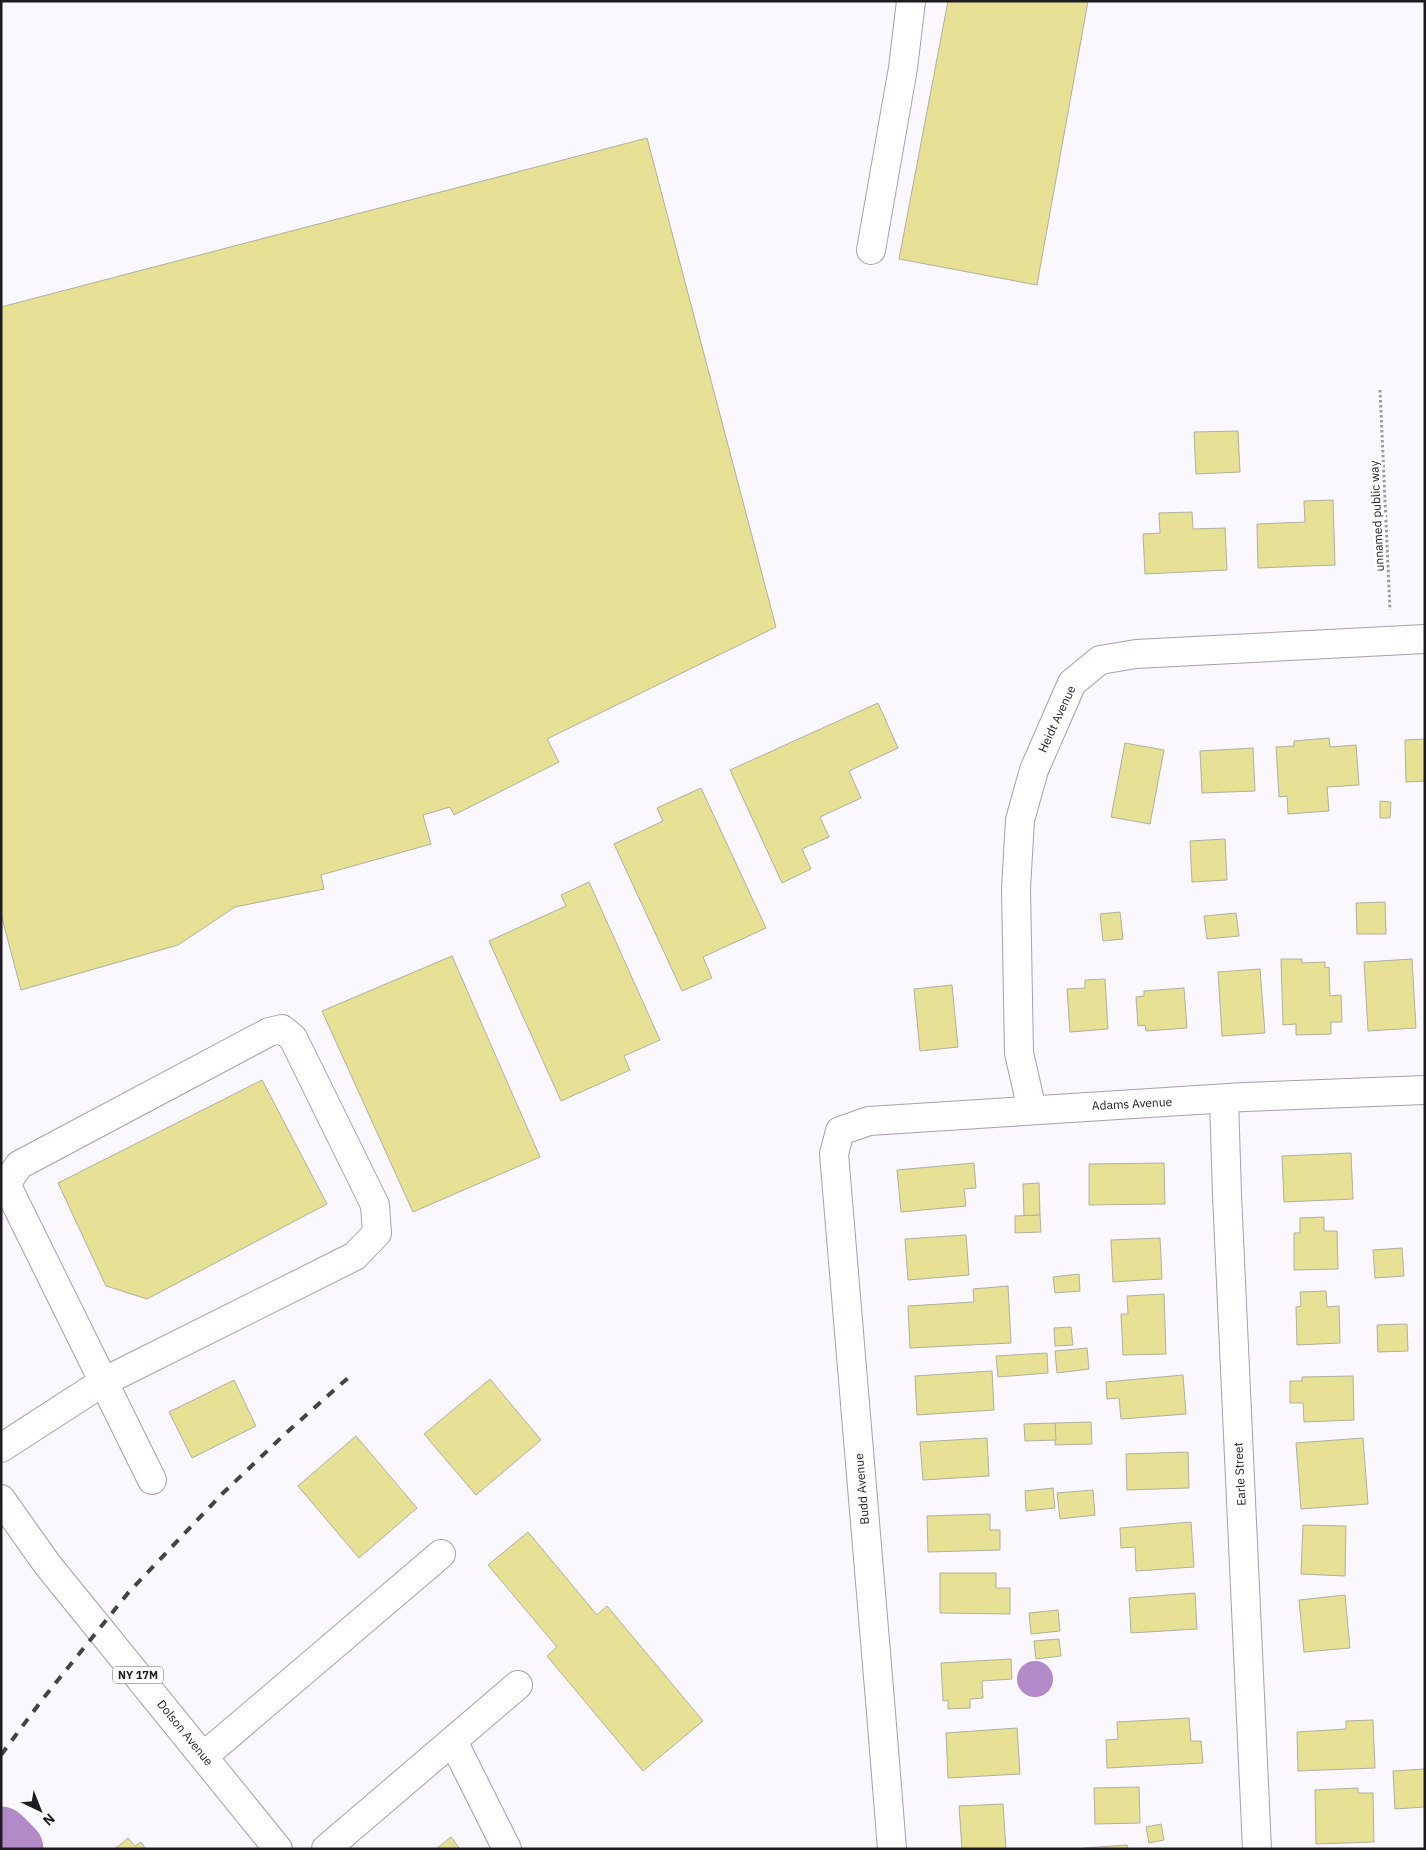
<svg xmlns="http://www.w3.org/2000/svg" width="1426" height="1850" viewBox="0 0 1426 1850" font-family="'IBM Plex Sans',sans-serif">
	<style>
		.water { fill: #b18ac7 }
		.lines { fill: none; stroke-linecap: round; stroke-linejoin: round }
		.river { stroke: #b18ac7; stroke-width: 59 }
		.building { fill: #e6e195; stroke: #b1b09d }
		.minor-casing { stroke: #a89eaf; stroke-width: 30 }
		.major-casing { stroke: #a89eaf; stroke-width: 30 }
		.path { stroke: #9e9aa1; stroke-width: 3; stroke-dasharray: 2.5 2.5; stroke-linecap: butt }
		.minor { stroke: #fff; stroke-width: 28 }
		.major { stroke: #fff; stroke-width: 28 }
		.rail { stroke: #454147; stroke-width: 4; stroke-dasharray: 9 9; stroke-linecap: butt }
		.labels { text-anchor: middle; stroke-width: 5; stroke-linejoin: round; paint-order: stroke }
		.shield { fill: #fff; stroke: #625f64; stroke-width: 1 }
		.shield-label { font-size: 11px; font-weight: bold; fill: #1f1b21 }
		.street-label { font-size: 12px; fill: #1f1b21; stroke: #fff }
	</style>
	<rect width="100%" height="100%" fill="#fbf7fe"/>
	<circle class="water" cx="1035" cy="1679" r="18"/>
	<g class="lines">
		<polyline class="river" points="1,1836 14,1849"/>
	</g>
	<g class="building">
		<polygon points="948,1 1088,1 1037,285 899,259"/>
		<polygon points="647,138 776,627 547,739 559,762 454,815 450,807 423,815 431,844 321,875 324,889 235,907 178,945 21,990 1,914 1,307"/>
		<polygon points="1238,431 1240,472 1196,474 1194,432"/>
		<polygon points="1333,500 1335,565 1258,568 1257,524 1305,522 1304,501"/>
		<polygon points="1192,512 1193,529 1225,528 1227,570 1145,574 1143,534 1160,533 1159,513"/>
		<polygon points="878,703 898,748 849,771 861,798 820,817 829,837 802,849 811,869 782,883 730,770"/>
		<polygon points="1329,738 1330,747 1356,745 1359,785 1327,787 1329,811 1288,814 1287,796 1279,797 1276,747 1294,746 1294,741"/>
		<polygon points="1425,739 1425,781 1406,782 1405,740"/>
		<polygon points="1125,743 1164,750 1150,824 1111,817"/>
		<polygon points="1253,748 1255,791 1202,793 1200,751"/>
		<polygon points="701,788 766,928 703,957 712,978 682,991 614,844 663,821 657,808"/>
		<polygon points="1380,801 1391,802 1390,818 1380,818"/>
		<polygon points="1225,839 1227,880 1192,882 1190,841"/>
		<polygon points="589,882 660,1040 624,1056 630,1070 561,1101 489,941 566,906 561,895"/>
		<polygon points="1385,902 1386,934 1357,934 1356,903"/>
		<polygon points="1120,912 1123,939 1103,941 1100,914"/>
		<polygon points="1236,913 1239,936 1207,939 1204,916"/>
		<polygon points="452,956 540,1157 413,1212 322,1011"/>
		<polygon points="1281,959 1302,959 1302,963 1325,962 1325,968 1329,967 1330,996 1341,995 1342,1022 1331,1022 1331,1034 1296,1035 1296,1024 1283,1025"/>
		<polygon points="1412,959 1416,1028 1368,1031 1364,962"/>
		<polygon points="1260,969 1265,1033 1222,1036 1218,972"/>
		<polygon points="1105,979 1108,1029 1070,1032 1067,989 1085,988 1085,980"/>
		<polygon points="952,985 958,1047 920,1051 914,989"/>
		<polygon points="1184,988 1187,1028 1146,1031 1145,1025 1138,1026 1136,997 1144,996 1144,991"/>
		<polygon points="262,1080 327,1204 147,1299 106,1286 58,1183"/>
		<polygon points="1351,1153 1353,1199 1284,1202 1282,1156"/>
		<polygon points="974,1163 976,1188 964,1189 966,1206 901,1212 897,1170"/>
		<polygon points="1164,1163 1165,1204 1089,1205 1089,1164"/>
		<polygon points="1039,1183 1040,1215 1024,1216 1023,1184"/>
		<polygon points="1040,1215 1041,1232 1015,1233 1015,1216"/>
		<polygon points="1324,1217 1324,1231 1337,1231 1338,1269 1294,1270 1294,1233 1300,1233 1300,1218"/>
		<polygon points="966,1235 969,1275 908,1280 905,1239"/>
		<polygon points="1160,1238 1162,1279 1113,1282 1111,1240"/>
		<polygon points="1402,1248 1404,1276 1375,1278 1373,1250"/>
		<polygon points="1079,1274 1080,1291 1055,1293 1053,1277"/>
		<polygon points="1008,1286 1011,1343 910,1348 908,1306 974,1302 973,1289"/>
		<polygon points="1326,1291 1327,1307 1339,1306 1340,1343 1297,1345 1296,1307 1301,1306 1300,1292"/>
		<polygon points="1164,1294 1166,1354 1123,1355 1121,1314 1128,1314 1127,1296"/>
		<polygon points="1407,1324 1408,1351 1378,1352 1377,1325"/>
		<polygon points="1071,1327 1073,1345 1055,1346 1054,1328"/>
		<polygon points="1087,1348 1089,1369 1057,1373 1055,1351"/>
		<polygon points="1047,1353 1048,1373 998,1377 996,1356"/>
		<polygon points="992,1371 994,1410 917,1415 915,1376"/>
		<polygon points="1183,1375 1186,1414 1121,1419 1119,1398 1107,1399 1106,1382"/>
		<polygon points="1353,1376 1354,1420 1304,1422 1303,1403 1290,1403 1290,1381 1302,1381 1302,1377"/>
		<polygon points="490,1379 541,1440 476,1495 424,1434"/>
		<polygon points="234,1380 256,1426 192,1458 169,1412"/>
		<polygon points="1091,1422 1092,1444 1055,1445 1055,1423"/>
		<polygon points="1055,1423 1056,1440 1025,1441 1024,1424"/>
		<polygon points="356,1436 417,1508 359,1558 298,1486"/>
		<polygon points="987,1438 989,1476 923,1480 920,1442"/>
		<polygon points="1363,1438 1368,1504 1301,1509 1296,1443"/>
		<polygon points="1188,1452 1189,1488 1127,1490 1126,1454"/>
		<polygon points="1053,1488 1055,1508 1026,1511 1025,1491"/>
		<polygon points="1093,1490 1095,1515 1060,1519 1057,1493"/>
		<polygon points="990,1514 990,1530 1000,1530 1000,1550 928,1552 927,1516"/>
		<polygon points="1191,1522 1194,1567 1136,1571 1135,1547 1121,1548 1120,1528"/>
		<polygon points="1303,1525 1346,1526 1345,1576 1301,1574"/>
		<polygon points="528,1532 597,1615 607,1606 703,1721 643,1771 547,1656 557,1647 488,1565"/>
		<polygon points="940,1573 996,1573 996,1588 1010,1588 1010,1614 940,1613"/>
		<polygon points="1195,1593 1197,1629 1131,1633 1129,1598"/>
		<polygon points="1345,1595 1350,1648 1304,1652 1299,1600"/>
		<polygon points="1058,1610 1060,1631 1031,1634 1029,1613"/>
		<polygon points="1059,1639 1061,1656 1036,1659 1034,1641"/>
		<polygon points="1011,1659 1012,1679 982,1681 983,1698 970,1699 970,1708 948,1709 948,1700 943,1701 941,1663"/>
		<polygon points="1189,1718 1191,1741 1201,1741 1203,1763 1107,1768 1106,1740 1118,1739 1117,1722"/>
		<polygon points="1373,1720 1375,1768 1298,1771 1297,1732 1346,1729 1346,1721"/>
		<polygon points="1017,1728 1020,1774 948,1778 946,1733"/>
		<polygon points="1425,1769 1425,1807 1395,1809 1393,1771"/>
		<polygon points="1139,1787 1140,1823 1095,1824 1094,1788"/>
		<polygon points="1358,1788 1358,1793 1373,1793 1374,1842 1316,1844 1315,1790"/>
		<polygon points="1003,1804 1006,1849 962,1849 959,1806"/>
		<polygon points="1161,1824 1164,1840 1149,1843 1146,1827"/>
		<polygon points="451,1837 460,1849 436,1849"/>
		<polygon points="128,1838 135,1846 141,1842 146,1849 115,1849"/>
		<polygon points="1127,1845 1128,1849 1084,1849 1084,1848"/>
	</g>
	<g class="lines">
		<defs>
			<g id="minor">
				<polyline points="871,250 903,68 911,1"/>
				<polyline points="1224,1099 1227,1195 1257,1849"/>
				<polyline points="1032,1110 1019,1053 1016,888 1020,820 1034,770 1072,683 1100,660 1136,654 1425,639"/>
				<polyline points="1,1448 103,1382 355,1256 377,1233 375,1205 293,1038 282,1029 269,1032 19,1165 6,1184 152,1480"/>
				<polyline points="453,1741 507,1849"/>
				<polyline points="204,1756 441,1554"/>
				<polyline points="326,1849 518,1685"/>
				<path d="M892,1849c-18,-232 -40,-464 -58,-695l6,-23 29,-10 375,-24 181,-7"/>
			</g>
			<polyline id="major" points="1,1499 47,1564 278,1849"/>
		</defs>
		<use href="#minor" class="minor-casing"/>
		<use href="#major" class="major-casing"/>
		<polyline class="path" points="1380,390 1390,610"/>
		<use href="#minor" class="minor"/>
		<use href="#major" class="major"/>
		<polyline class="rail" points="1,1755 42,1700 128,1593 222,1494 285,1434 349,1377"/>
	</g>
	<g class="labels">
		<rect class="shield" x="113" y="1666.5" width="50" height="17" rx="4"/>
		<g class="shield-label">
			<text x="138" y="1679">NY 17M</text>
		</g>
		<g class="street-label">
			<text transform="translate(1377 516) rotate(-93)" y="4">unnamed public way</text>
			<text transform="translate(1057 719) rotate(-65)" y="4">Heidt Avenue</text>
			<text transform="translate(1132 1104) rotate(-3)" y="4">Adams Avenue</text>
			<text transform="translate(1240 1474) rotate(-93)" y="4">Earle Street</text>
			<text transform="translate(862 1489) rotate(-95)" y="4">Budd Avenue</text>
			<text transform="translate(185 1733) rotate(51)" y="4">Dolson Avenue</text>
		</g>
	</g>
	<rect width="1426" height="1850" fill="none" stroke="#1f1b21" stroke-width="5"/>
	<g transform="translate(40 1810) rotate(137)" stroke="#ffffff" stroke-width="4" paint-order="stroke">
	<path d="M0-4L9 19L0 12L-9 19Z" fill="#1f1b21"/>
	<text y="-8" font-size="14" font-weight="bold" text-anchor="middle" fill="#1f1b21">N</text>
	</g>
</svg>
